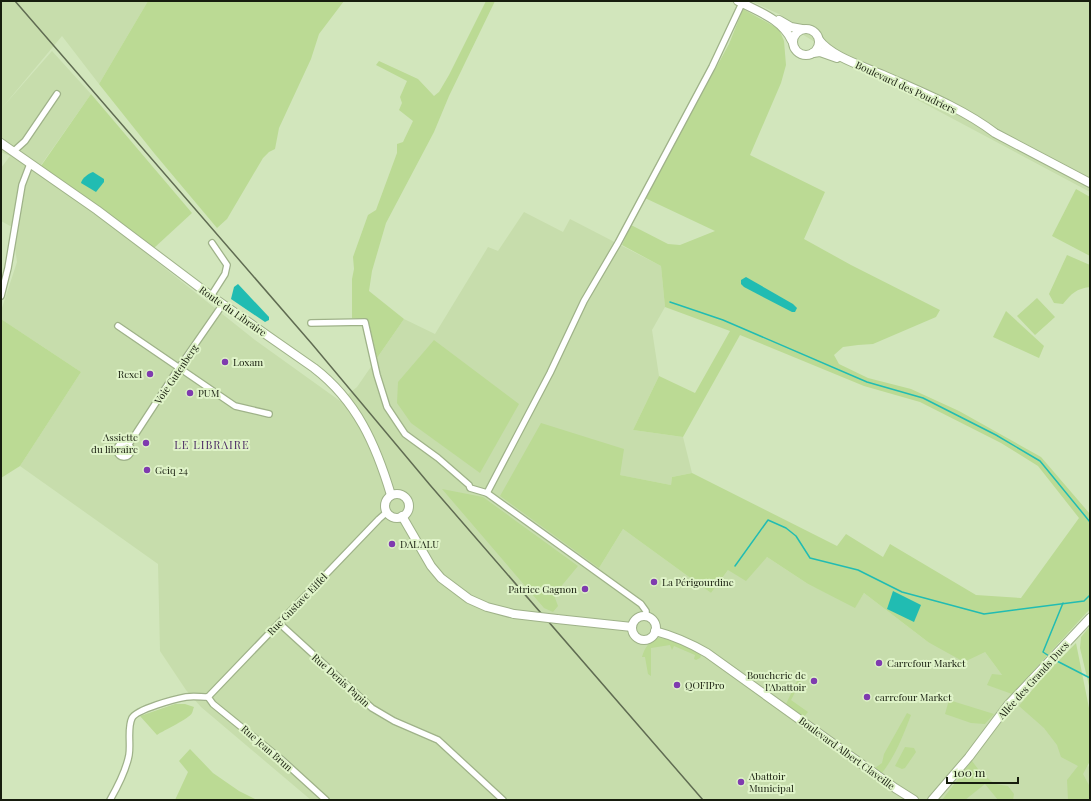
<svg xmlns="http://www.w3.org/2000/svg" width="1091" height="801" viewBox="0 0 1091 801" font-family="'Playfair Display',serif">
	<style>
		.built { fill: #c7ddac }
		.green { fill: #bbda94 }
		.water { fill: #21bcb2 }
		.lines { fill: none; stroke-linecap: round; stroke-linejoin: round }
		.stream { stroke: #21bcb2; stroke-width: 1.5 }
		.street-casing { stroke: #9fb289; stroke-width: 8 }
		.secondary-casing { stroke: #9fb289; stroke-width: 10 }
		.street { stroke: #fff; stroke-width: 5.5 }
		.secondary { stroke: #fff; stroke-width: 8 }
		.rail { stroke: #606c52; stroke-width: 1.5 }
		.secondary-bridge-casing { stroke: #9fb289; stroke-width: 10; stroke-linecap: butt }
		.secondary-bridge { stroke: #fff; stroke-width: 8 }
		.poi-dot { fill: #7f3baf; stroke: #dff3c8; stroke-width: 1.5 }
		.labels { text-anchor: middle; stroke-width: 4; stroke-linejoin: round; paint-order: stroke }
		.street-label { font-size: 10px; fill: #171d0e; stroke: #dff3c8 }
		.poi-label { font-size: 10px; fill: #171d0e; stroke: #dff3c8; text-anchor: start }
		.neighbourhood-label { font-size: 11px; letter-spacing: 1px; fill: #492962; stroke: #dff3c8 }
	</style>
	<rect width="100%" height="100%" fill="#d2e6bc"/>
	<g class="built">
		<polygon points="1,1 148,1 99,84 62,36 1,109 52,51 91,94 41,165 154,248 152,258 255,340 340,401 357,387 404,319 435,334 488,247 498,251 524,212 563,232 570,219 661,266 665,307 652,330 659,376 633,430 683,437 692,473 672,477 671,485 620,475 599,568 623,529 711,593 728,570 767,557 808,584 855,607 864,593 928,642 985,652 1002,675 1006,677 1090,768 1090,800 311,800 201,707 186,690 160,651 158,564 20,466 81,372 1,319 1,311 17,262 12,227 1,221 1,168 10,156 1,152"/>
		<polygon points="751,1 1090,1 1090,192 854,66 792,28 781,15"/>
	</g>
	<g class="green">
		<polygon points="148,1 344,1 319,34 311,59 279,128 275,149 269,152 263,158 227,219 217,228 154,153 99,84"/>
		<polygon points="486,1 495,1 449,96 434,132 386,223 372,271 369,291 404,319 377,358 368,320 352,318 352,279 354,269 353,257 368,215 376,210 397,153 397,144 403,142 413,121 399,110 402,103 400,97 407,81 376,65 379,61 418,79 434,96 439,92 449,75"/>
		<polygon points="743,9 779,29 784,41 786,65 781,83 750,155 825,192 804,239 851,265 940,310 936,317 873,344 858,345 843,347 834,355 839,364 868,378 911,389 959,411 1041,457 1090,514 1090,609 1012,694 987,685 992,674 1002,675 985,652 964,662 928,642 864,593 855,608 808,584 767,557 746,581 728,570 711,593 623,529 599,568 500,496 541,423 624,449 620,475 671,485 672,477 692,473 837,546 846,534 883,557 890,544 976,595 1021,598 1079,518 1038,466 1001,443 920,402 864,386 740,335 683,437 633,430 659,376 695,393 730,331 665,307 661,266 622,245 631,225 668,244 680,245 715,231 645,198 729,44"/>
		<polygon points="91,94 192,213 154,248 41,166"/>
		<polygon points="1076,189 1090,197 1090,256 1052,236"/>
		<path d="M1067,255l23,10v22c-14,2 -18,6 -27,17l-9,-1 -5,-9z"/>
		<polygon points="1037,298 1055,317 1035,335 1017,316"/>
		<polygon points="1006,311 1044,346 1039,358 993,337"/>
		<polygon points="1,319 81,372 20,466 1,478"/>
		<polygon points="434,340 519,404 480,473 411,423 397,403 398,382"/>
		<polygon points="442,489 483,497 578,566 554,595 558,606 553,612 544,608"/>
		<polygon points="1090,626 1090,690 1080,648 1081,637"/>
		<path d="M657,638c16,0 29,9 43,16l1,2 -1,2 -4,2 -2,-1 1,-4 -21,-9 -2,4 -2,-5 -19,3v28l-3,-2 -3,-17h-3c3,-10 6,-14 15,-19z"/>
		<polygon points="1076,643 1090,713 1090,761 1083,774 1090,787 1090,800 1068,800 1067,780 1078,766 1061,757 1057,745 1044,728 1019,706 1042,678"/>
		<polygon points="798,679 802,679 791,700 808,712 804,717 788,707 786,704"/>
		<polygon points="949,700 994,714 985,724 971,723 945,714"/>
		<path d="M175,704h10l9,3c-1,2 -1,4 -2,6 -3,6 -28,17 -35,22l-17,-19z"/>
		<path d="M907,713l4,2c-8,21 -16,42 -30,59l-6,-6 7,-5 2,-9z"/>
		<polygon points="905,747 914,748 916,752 905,768 902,769 895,766"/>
		<polygon points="190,749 213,773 239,791 257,800 175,800 188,772 179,761"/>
		<polygon points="972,761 981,773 995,784 1008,786 1014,794 1013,800 998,800 985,784 965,800 942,800"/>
	</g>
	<g class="water">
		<path d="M93,172l11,7v3l-8,10 -15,-9c1,-5 7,-9 12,-11z"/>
		<polygon points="746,277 793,304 797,308 795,312 792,312 744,287 741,284 741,280"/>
		<polygon points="238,284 269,317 269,320 265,322 231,299 234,287"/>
		<polygon points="893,591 921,605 914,622 887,609"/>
	</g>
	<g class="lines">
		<g class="stream">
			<polyline points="670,302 723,320 867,382 923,398 996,435 1040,461 1090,522"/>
			<polyline points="735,566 768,520 786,528 796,536 810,558 858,570 902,592 984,614 1084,601 1090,595"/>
			<polyline points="1049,656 1043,652 1063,603"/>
			<polyline points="1055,660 1090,678"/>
		</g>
		<defs>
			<g id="street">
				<polyline points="14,151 25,141 57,94"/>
				<polyline points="1,296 8,268 22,185 30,164"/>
				<polyline points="211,296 225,274 227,265 212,243"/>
				<polyline points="311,323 365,322 377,375 387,407 405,434 438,458 469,485 470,488 487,493 641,604 646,611 646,617"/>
				<polyline points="118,326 235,406 269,414"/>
				<circle cx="124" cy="450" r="7"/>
				<polyline points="129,444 176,372 223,304"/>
				<polyline points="487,493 550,373 584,301 618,243 712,67 743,1"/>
				<polyline points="279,623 372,708 394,721 438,740 503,800"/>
				<polyline points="208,697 379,519 387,512"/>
				<polyline points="208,697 213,704 282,760 326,800"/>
				<path d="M110,800c8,-14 16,-29 19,-45 2,-11 -2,-27 3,-37 5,-9 43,-19 54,-21 7,-1 15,0 22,0"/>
			</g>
			<g id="secondary">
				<path d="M738,1c19,10 44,18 54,40"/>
				<polyline points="779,20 791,27 802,29"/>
				<circle cx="806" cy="42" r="13"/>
				<path d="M819,40c13,17 44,26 64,35 38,17 79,33 112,58l95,50"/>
				<polyline points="813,53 820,52 837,58"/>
				<path d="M1,143l96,67 114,86 103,72c43,33 62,77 77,127"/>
				<circle cx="397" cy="506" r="12"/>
				<polyline points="402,516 431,566 441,578 469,599 487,607 514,614"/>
				<circle cx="644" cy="628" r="12"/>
				<polyline points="557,619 632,627"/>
				<path d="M655,631c19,5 35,12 52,22l188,135 19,12"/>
				<polyline points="932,800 969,757 1008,705 1090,618"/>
			</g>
		</defs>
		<use href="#street" class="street-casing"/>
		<use href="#secondary" class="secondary-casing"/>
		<use href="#street" class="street"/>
		<use href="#secondary" class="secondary"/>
		<polyline class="rail" points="15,1 312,344 430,485 703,800"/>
		<defs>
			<polyline id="secondary-bridge" points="514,614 557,619"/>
		</defs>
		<use href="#secondary-bridge" class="secondary-bridge-casing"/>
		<use href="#secondary-bridge" class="secondary-bridge"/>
	</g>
	<g class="poi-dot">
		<circle cx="225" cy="362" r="4"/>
		<circle cx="150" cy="374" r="4"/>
		<circle cx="190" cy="393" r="4"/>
		<circle cx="146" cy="443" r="4"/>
		<circle cx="147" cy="470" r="4"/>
		<circle cx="392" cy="544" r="4"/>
		<circle cx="654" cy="582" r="4"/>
		<circle cx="585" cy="589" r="4"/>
		<circle cx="879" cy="663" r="4"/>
		<circle cx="814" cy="681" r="4"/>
		<circle cx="677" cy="685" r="4"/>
		<circle cx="867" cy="697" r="4"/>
		<circle cx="741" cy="782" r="4"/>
	</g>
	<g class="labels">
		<g class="street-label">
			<text transform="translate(906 87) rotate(25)" y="4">Boulevard des Poudriers</text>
			<text transform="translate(233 311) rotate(35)" y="4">Route du Libraire</text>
			<text transform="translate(176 374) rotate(-56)" y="4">Voie Gutenberg</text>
			<text transform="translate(297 604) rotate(-46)" y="4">Rue Gustave Eiffel</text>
			<text transform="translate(341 680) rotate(42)" y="4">Rue Denis Papin</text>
			<text transform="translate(1033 680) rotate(-48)" y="4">Allée des Grands Ducs</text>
			<text transform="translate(267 748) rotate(41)" y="4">Rue Jean Brun</text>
			<text transform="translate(847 753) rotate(36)" y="4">Boulevard Albert Claveille</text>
		</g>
		<g class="poi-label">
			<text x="233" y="366">Loxam</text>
			<text x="142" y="378" text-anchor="end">Rexel</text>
			<text x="198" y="397">PUM</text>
			<text x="138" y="441" text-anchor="end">Assiette<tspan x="138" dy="12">du libraire</tspan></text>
			<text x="155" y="474">Geiq 24</text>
			<text x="400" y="548">DAL'ALU</text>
			<text x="662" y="586">La Périgourdine</text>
			<text x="577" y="593" text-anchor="end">Patrice Gagnon</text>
			<text x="887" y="667">Carrefour Market</text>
			<text x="806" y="679" text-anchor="end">Boucherie de<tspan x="806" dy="12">l'Abattoir</tspan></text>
			<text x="685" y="689">QOFIPro</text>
			<text x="875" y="701">carrefour Market</text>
			<text x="749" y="780">Abattoir<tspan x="749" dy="12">Municipal</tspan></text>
		</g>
		<g class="neighbourhood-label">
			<text x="212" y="449">LE LIBRAIRE</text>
		</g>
	</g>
	<rect width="1091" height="801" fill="none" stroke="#171d0e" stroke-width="4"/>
	<path d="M947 777v6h71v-6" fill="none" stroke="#171d0e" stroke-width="2"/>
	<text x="953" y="777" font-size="12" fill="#171d0e" stroke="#dff3c8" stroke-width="3" paint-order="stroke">100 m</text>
</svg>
